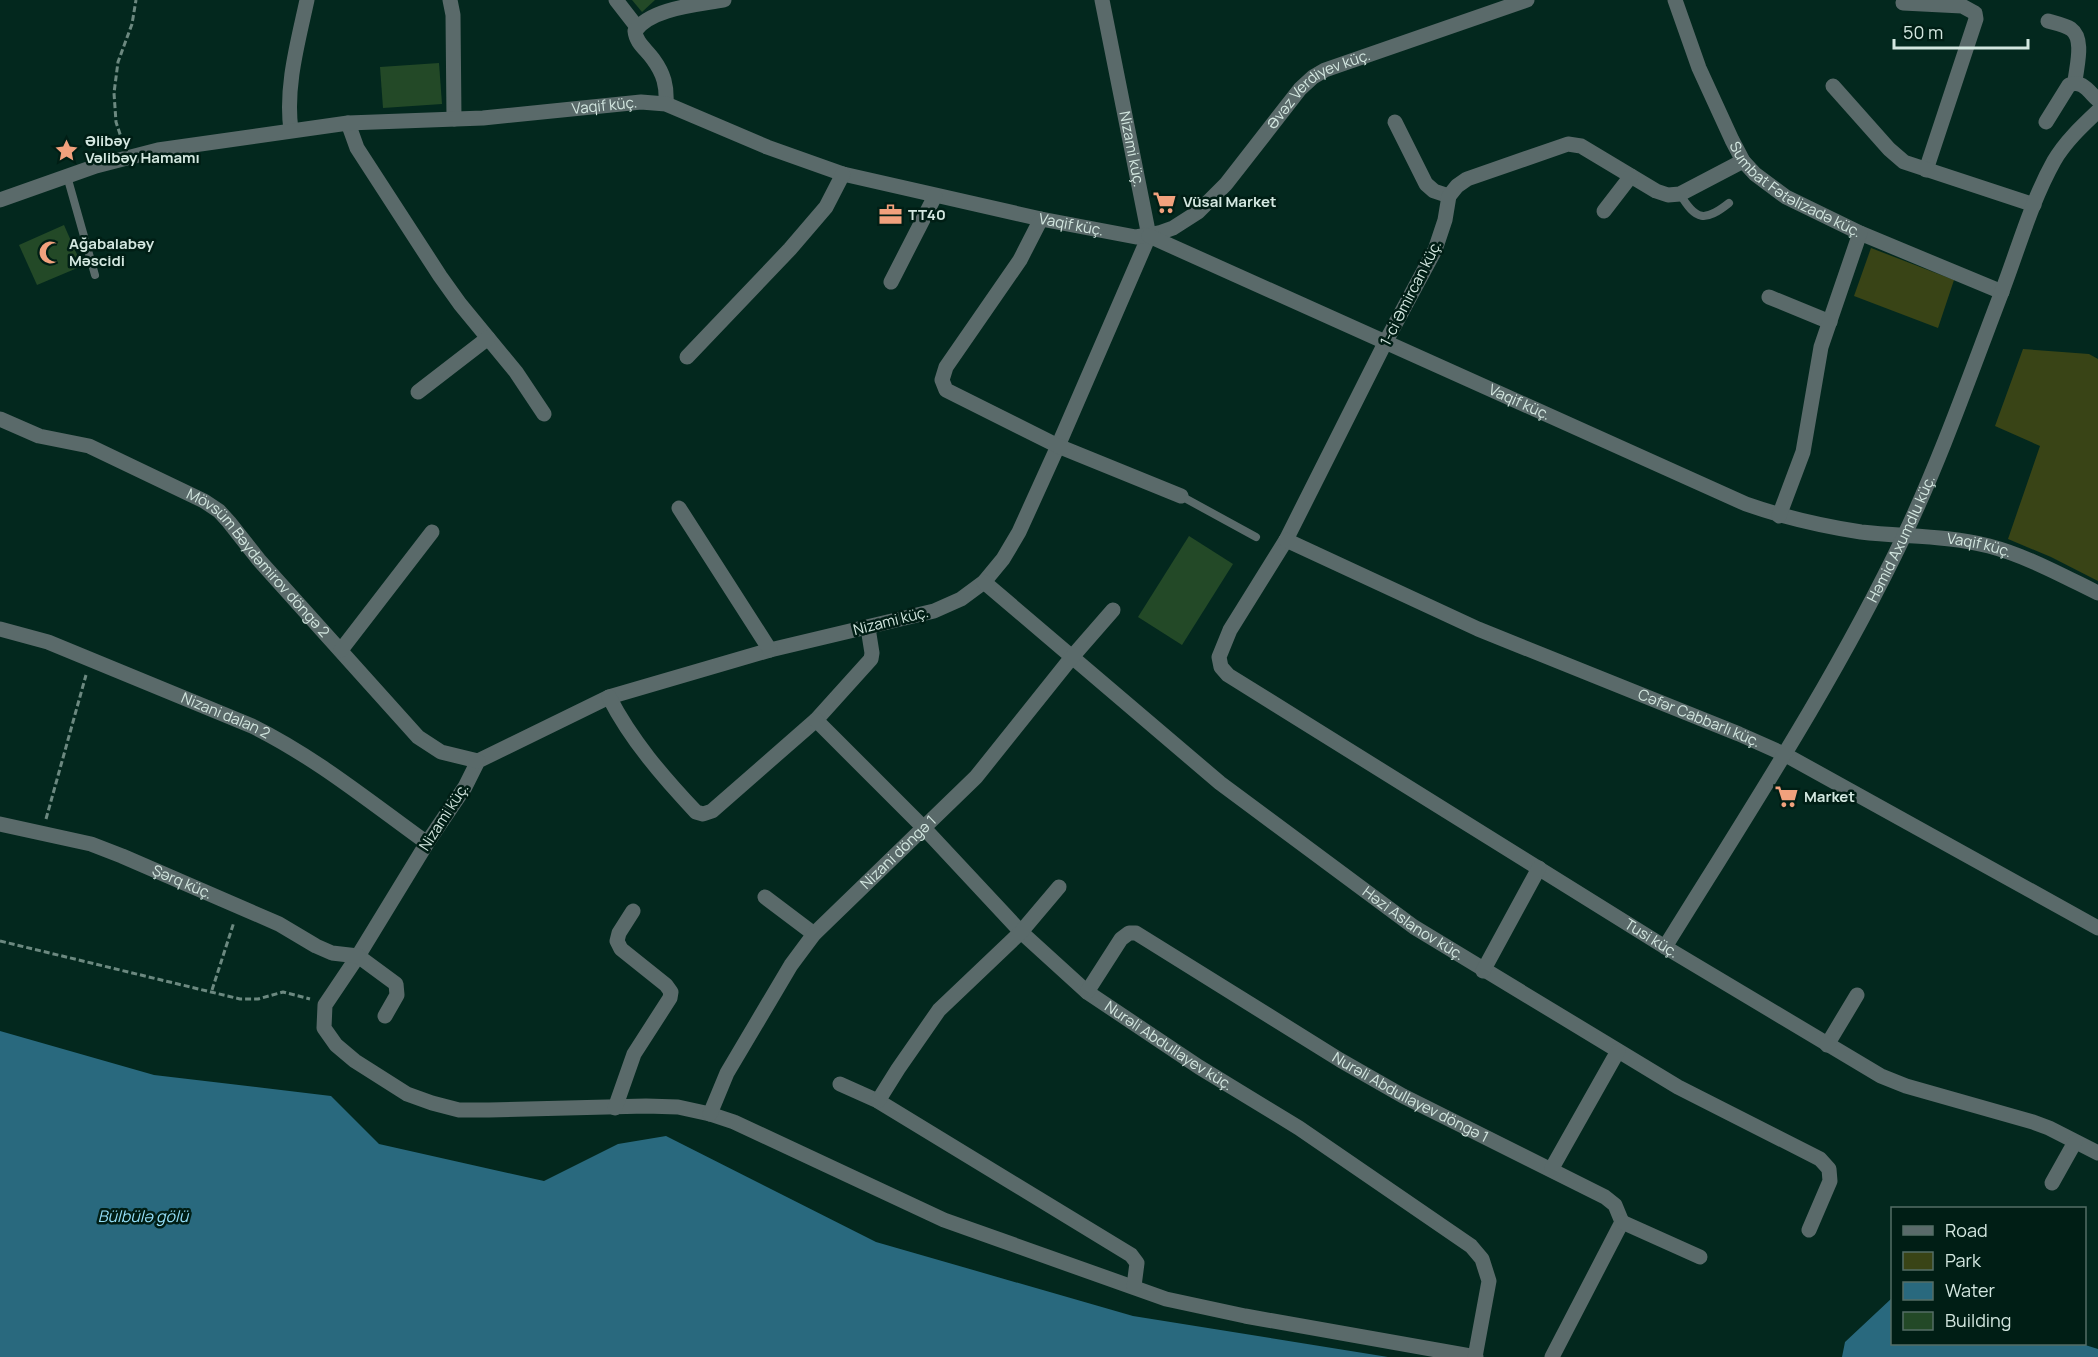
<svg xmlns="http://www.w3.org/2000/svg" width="2098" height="1357" viewBox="0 0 2098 1357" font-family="Manrope,sans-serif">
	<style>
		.green { fill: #394416 }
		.water { fill: #29697e }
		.building { fill: #234927 }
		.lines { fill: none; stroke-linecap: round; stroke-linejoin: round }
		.path { stroke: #6c8980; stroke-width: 3; stroke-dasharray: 6 3; stroke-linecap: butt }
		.lane { stroke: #5a6a6a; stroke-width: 8 }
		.street { stroke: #5a6a6a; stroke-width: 15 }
		.labels { text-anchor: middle; stroke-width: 5; stroke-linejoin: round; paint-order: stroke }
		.street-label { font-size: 15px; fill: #d3e7e0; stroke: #001e15 }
		.poi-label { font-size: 15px; font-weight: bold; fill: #d3e7e0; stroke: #001e15; text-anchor: start }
		.water-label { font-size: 16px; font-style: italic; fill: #95dff9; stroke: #001e15 }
	</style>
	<rect width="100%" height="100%" fill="#03281e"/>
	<g class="green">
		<polygon points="1871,248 1954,280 1938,328 1854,296"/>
		<polygon points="2023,349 2089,354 2098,359 2098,581 2051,557 2008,539 2040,446 1995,426"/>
	</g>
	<g class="water">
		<polygon points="0,1031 154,1075 331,1096 379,1144 544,1181 618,1144 666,1136 876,1242 1133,1316 1388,1357 0,1357"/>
		<polygon points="1892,1298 1892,1344 2082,1344 2098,1349 2098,1357 1842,1357 1845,1342"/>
	</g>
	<g class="building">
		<polygon points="632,0 655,0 642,12"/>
		<polygon points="439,63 442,104 383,108 380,67"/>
		<polygon points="64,225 82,266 37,285 19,245"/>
		<polygon points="1189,536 1233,564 1182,645 1138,617"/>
	</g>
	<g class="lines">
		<g class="path">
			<polyline points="123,143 116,122 114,93 118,62 132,24 136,0"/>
			<polyline points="46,819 86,675"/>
			<polyline points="0,941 240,999 258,999 283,992 310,999"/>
			<polyline points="212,990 234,922"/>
		</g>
		<g class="lane">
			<polyline points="67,176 95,275"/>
			<path d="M1680,194c16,27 25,28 49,9"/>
			<polyline points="1181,496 1256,537"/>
		</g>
		<g class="street">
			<polyline points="450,0 453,15 454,119"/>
			<polyline points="616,0 637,27"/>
			<path id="s1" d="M1102,0l47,236 -91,210 -39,86 -16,27 -19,23 -23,17 -27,12 -164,39 -161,47 -131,64 -13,26 -38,56 -69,113 -33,49 -1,23 12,17 19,16 52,33 25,9 27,7h30l157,-4 32,1 32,7 24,8 210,98 222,79 79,17 231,41"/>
			<path id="s2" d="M1675,0l24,68 33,72 11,21 12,13 31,23 74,36 142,59"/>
			<polyline points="1903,3 1962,6 1975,13 1976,19 1926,170"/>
			<path d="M2048,21c7,2 17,4 23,8 14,10 5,39 4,53"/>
			<polyline points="1833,86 1889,149 1904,162 2034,205"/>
			<path d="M666,104c1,-18 -2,-30 -13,-45 -7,-10 -17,-16 -18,-28 16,-23 62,-26 89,-31"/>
			<polyline points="1395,122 1426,184 1434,191 1449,196"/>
			<path d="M2046,122l23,-37c13,-6 20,7 29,15"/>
			<polyline points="348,123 357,148 440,276 460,304 516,372 544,414"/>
			<path d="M291,130c-6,-43 7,-88 16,-130"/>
			<path id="s3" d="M1743,161l-63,33 -12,1 -12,-4 -75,-45 -13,-2 -101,35 -10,7 -8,10 -4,24 -10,30 -50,93 -99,197 -56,90 -11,27 2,10 7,8 437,272 216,129 25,10 127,36 16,6 49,25"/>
			<path id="s4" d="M0,200l96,-34 62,-16 190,-27 135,-5 158,-16 25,2 101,43 76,27 198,45 95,18 23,-4 14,-5 25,-16 28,-28 74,-95 13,-12 12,-7 202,-70"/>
			<polyline points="1604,211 1631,176"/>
			<polyline points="1041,219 1020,260 946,367 942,380 946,390 1058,446 1181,496"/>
			<path id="s5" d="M1149,236l597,268c37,13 76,22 115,28 43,5 86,3 128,14 38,10 74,30 109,47"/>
			<polyline points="891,282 935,196"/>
			<polyline points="1769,297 1830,322"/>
			<polyline points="687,357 790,249 826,207 843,174"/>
			<polyline points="418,392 488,338"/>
			<path id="s6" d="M0,419l39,17 50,10 115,55 15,10 10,11 30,38 159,177 23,15 37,9"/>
			<polyline points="679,508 770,650"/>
			<polyline points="1779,516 1803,452 1821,347 1860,233"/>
			<path id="s7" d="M1286,540l192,89 261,105 45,20 314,174"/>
			<path id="s8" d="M984,582l236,201 194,144 264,160 142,72 9,10 1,12 -21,49"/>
			<path id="s9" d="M0,629l48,13 204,84c63,31 118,76 175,117"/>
			<polyline points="341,650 432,532"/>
			<path d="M609,697c22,43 54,80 87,115l7,2 9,-3 104,-91 55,-61 1,-6 -4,-25"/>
			<path id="s10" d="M816,720l108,108 97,104 66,60 112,75 100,61 172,118 11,13 7,22 -14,76"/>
			<path id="s11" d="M0,824l91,20 31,12 157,68 37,22 16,7 26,3 38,28 1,11 -12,21"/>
			<polyline points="765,897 814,934"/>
			<path id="s12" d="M1665,947c83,-134 171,-268 239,-411 37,-78 66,-161 97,-242 17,-44 30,-92 53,-133 11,-19 28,-35 44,-50"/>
			<polyline points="1483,971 1539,868"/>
			<path id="s13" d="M1087,992l34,-53 8,-6h7l204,127 63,36 202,101 10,8 7,17 -70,135"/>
			<polyline points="1827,1045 1857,995"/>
			<polyline points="840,1084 878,1101 1131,1255 1137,1263 1134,1286"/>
			<polyline points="878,1101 898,1069 939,1010 1021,932 1059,887"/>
			<polyline points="615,1108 634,1054 670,998 671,992 666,985 621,949 617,941 619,933 633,911"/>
			<path id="s14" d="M710,1114l17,-41 64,-108 23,-31 162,-157 96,-120 41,-47"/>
			<polyline points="1552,1168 1618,1051"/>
			<polyline points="2052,1183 2075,1142"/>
			<polyline points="1622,1222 1700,1257"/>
		</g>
	</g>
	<defs>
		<symbol id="sight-bare" viewBox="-9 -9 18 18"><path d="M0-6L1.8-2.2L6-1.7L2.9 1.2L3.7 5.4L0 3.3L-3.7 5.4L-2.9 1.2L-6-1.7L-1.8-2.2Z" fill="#f1a17d" stroke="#001e15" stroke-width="2.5" paint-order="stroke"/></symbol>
		<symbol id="supermarket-bare" viewBox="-9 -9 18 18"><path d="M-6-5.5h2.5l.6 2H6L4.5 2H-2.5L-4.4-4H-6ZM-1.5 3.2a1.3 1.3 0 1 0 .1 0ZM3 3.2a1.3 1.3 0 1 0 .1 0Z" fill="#f1a17d" stroke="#001e15" stroke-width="2.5" paint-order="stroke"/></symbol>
		<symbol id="office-bare" viewBox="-9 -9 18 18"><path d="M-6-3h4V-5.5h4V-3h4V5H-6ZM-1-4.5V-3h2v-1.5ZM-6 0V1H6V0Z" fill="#f1a17d" stroke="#001e15" stroke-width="2.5" paint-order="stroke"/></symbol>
		<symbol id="mosque-bare" viewBox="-9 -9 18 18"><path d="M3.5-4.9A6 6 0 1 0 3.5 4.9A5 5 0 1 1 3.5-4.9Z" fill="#f1a17d" stroke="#001e15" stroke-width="2.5" paint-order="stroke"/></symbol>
	</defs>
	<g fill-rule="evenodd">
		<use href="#sight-bare" x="50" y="134" width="33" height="33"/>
		<use href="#supermarket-bare" x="1148" y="186" width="33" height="33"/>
		<use href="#office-bare" x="874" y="198" width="33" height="33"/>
		<use href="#mosque-bare" x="34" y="236" width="33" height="33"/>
		<use href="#supermarket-bare" x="1770" y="780" width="33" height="33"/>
	</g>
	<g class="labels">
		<g class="street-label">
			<text dy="5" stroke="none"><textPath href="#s4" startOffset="1410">Əvəz Verdiyev küç.</textPath></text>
			<text dy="5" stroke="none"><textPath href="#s4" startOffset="615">Vaqif küç.</textPath></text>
			<text dy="5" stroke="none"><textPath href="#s1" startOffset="152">Nizami küç.</textPath></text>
			<text dy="5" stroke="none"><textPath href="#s2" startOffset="234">Sumbat Fətəlizadə küç.</textPath></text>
			<text dy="5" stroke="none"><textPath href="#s4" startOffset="1101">Vaqif küç.</textPath></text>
			<text transform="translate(1411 293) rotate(-63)" y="5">1-ci Əmircan küç.</text>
			<text dy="5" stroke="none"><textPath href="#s5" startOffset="406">Vaqif küç.</textPath></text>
			<text dy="5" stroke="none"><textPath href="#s12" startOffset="472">Həmid Axumdlu küç.</textPath></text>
			<text dy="5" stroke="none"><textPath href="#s5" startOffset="892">Vaqif küç.</textPath></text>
			<text dy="5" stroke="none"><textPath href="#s6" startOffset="303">Mövsüm Bəydəmirov döngə 2</textPath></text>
			<text transform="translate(891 621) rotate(-14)" y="5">Nizami küç.</text>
			<text dy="5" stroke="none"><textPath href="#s9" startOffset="242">Nizani dalan 2</textPath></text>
			<text dy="5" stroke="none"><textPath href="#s7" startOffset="450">Cəfər Cabbarlı küç.</textPath></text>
			<text transform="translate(444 817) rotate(-57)" y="5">Nizami küç.</text>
			<text dy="5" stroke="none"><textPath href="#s14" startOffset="326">Nizani döngə 1</textPath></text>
			<text dy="5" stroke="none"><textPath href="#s11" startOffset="192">Şərq küç.</textPath></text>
			<text dy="5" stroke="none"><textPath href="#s8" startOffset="549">Həzi Aslanov küç.</textPath></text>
			<text dy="5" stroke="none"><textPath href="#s3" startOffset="1365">Tusi küç.</textPath></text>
			<text dy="5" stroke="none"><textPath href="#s10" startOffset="482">Nurəli Abdullayev küç.</textPath></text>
			<text dy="5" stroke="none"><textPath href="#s13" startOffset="400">Nurəli Abdullayev döngə 1</textPath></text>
		</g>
		<g class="poi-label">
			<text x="85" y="146">Əlibəy<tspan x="85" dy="17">Vəlibəy Hamamı</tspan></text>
			<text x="1183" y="207">Vüsal Market</text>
			<text x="908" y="220">TT40</text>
			<text x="69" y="249">Ağabalabəy<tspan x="69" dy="17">Məscidi</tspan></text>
			<text x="1804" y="802">Market</text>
		</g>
		<g class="water-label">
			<text x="143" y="1222">Bülbülə gölü</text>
		</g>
	</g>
	<rect x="1891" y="1207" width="195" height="138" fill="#001e15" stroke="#546e66" stroke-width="1.5"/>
	<rect x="1903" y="1226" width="30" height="9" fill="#5a6a6a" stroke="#546e66" stroke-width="1.5"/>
	<text x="1945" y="1237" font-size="18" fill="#d3e7e0">Road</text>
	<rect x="1903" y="1252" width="30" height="18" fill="#394416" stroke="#546e66" stroke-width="1.5"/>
	<text x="1945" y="1267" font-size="18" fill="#d3e7e0">Park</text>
	<rect x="1903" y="1282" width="30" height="18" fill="#29697e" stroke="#546e66" stroke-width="1.5"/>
	<text x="1945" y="1297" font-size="18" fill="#d3e7e0">Water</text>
	<rect x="1903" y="1312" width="30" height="18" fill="#234927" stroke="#546e66" stroke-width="1.5"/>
	<text x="1945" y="1327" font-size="18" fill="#d3e7e0">Building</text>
	<path d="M1894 39v9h134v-9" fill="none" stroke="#d3e7e0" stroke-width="3"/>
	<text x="1903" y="39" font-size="18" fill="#d3e7e0" stroke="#001e15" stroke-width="4.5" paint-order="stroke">50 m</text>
</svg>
